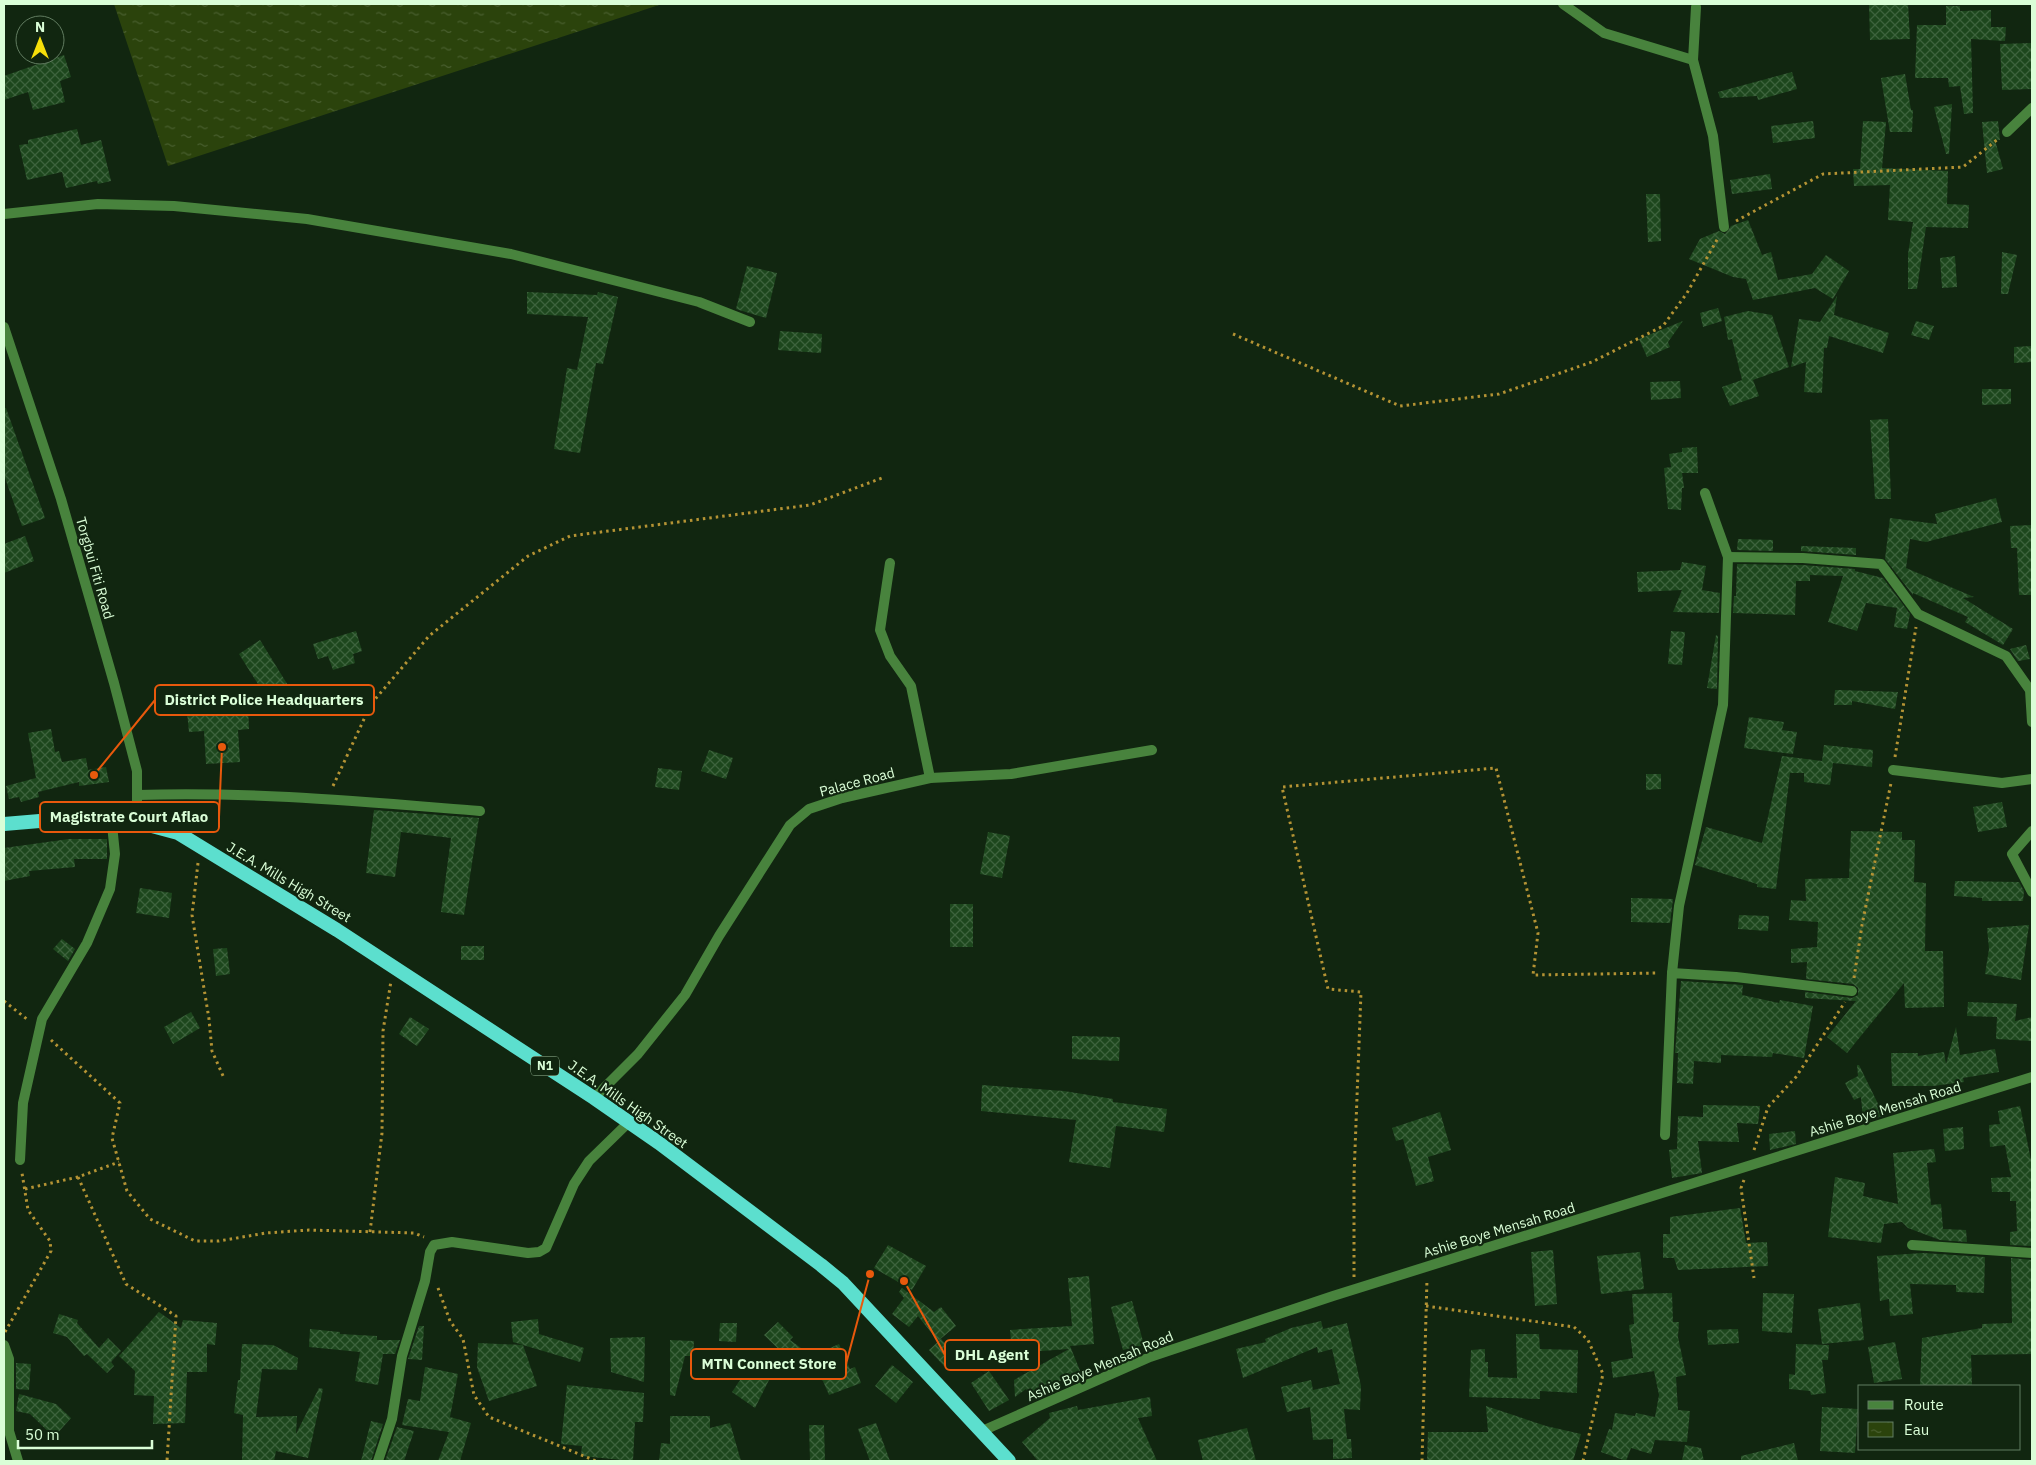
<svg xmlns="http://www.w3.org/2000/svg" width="2036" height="1465" viewBox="0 0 2036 1465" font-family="'IBM Plex Sans',sans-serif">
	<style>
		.water { fill: url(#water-ripples) }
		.building { fill: url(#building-cross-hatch) }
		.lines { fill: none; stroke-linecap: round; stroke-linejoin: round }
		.path { stroke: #b49334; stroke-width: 3; stroke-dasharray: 2.5 4; stroke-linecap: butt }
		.minor { stroke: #48833d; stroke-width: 10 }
		.tertiary { stroke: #48833d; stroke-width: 10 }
		.trunk { stroke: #5cdfce; stroke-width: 14 }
		.labels { text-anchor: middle; stroke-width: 4.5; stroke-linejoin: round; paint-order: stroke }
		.shield { fill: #112610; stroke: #9ebd9b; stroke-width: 1 }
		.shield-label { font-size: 12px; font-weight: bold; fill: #dafed7 }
		.street-label { font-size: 14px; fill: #dafed7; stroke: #112610 }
		.leader { fill: none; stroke: #e8590c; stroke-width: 2 }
		.callout-dot { fill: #e8590c; stroke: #112610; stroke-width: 2 }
		.callout { fill: #112610; stroke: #e8590c; stroke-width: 2 }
		.callout-label { font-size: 15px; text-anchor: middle; font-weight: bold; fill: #dafed7 }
	</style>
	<defs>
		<pattern id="water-ripples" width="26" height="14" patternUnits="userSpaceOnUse" patternTransform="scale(1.25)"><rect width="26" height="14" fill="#2b430c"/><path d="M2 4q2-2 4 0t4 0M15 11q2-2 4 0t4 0" fill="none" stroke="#495f2f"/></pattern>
		<pattern id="building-cross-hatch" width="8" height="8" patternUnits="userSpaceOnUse" patternTransform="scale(1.25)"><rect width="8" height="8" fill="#1d471d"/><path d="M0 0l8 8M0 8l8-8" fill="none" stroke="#3d633d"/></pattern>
	</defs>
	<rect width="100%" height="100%" fill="#112610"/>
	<polygon class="water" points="114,4 662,4 168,166"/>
	<g class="building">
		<polygon points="1869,4 1908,4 1910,39 1870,40"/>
		<polygon points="1946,6 1960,6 1960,11 1991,10 1991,27 2006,27 2005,41 1971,39 1973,113 1964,114 1960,86 1949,87 1948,78 1915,78 1917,25 1946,25"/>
		<polygon points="2032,43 2032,89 2002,90 2000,44"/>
		<polygon points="64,55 71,77 60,81 65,102 33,110 28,92 4,100 4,76"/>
		<polygon points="1792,72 1797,89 1758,100 1757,96 1720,98 1718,92"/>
		<polygon points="1905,74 1911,110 1913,110 1912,132 1890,132 1881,78"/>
		<polygon points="1952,104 1949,154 1946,154 1934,107"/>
		<polygon points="1813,121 1815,138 1773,143 1771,126"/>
		<polygon points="1863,121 1886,122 1882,168 1948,171 1947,204 1969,205 1968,228 1926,227 1917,289 1908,289 1908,254 1913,222 1888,220 1890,185 1854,186 1853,169 1860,169"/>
		<polygon points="1998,121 2000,140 1995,140 2003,169 1987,173 1982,122"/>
		<polygon points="77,129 81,145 101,140 111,181 98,184 97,181 66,188 62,172 27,180 19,145 28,144 28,140"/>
		<polygon points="1770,174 1772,189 1732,194 1730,180"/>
		<polygon points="1646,194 1660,194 1661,241 1648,242"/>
		<polygon points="1748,220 1762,255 1771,252 1778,280 1812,274 1826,255 1849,271 1833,299 1815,288 1753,300 1746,279 1733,277 1689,259 1700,239 1719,231 1725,234 1731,226"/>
		<polygon points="2002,252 2017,255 2008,294 2001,294"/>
		<polygon points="1955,256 1957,287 1942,288 1940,258"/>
		<polygon points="747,266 777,273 766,318 736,309"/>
		<polygon points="527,292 597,295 598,292 618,297 603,364 596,363 580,453 554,449 567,368 577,370 588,317 527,314"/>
		<polygon points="1837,296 1834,315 1889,333 1883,353 1829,336 1827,348 1824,348 1822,393 1804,392 1806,362 1791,367 1799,319 1820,322"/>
		<polygon points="1718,308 1722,321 1703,327 1700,313"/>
		<polygon points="1748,311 1772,315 1789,367 1753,380 1759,396 1730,406 1722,387 1742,380 1732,339 1728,340 1724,317"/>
		<polygon points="1683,321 1668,342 1670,347 1647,357 1639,339"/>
		<polygon points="1916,321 1934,326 1929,340 1911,335"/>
		<polygon points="780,331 822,334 821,353 778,350"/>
		<polygon points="2032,346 2032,362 2014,363 2014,347"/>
		<polygon points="1680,381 1681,398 1651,400 1650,382"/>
		<polygon points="1982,389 2011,389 2011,404 1982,405"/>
		<polygon points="4,408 6,408 45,518 22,526 4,475"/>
		<polygon points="1888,419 1891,499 1875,499 1870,420"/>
		<polygon points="1697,447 1698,473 1682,473 1684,488 1682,488 1681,510 1668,509 1664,468 1671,467 1669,454 1682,452 1682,448"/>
		<polygon points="1996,498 2002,522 1926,542 1910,539 1906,568 1974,597 1963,598 2013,629 2003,645 1965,622 1968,617 1913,593 1913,595 1885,559 1890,518 1937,524 1935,514"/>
		<polygon points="2032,525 2032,595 2019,595 2017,548 2011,548 2010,526"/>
		<polygon points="25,536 34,561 4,573 4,544"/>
		<polygon points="1738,539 1773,540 1773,551 1737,550"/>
		<polygon points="1801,546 1856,548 1856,555 1801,551"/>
		<polygon points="1682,562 1706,566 1702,590 1720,593 1719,613 1673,612 1682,590 1638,592 1637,572 1680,570"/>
		<polygon points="1737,564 1803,565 1855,569 1855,571 1883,578 1910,614 1907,629 1894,627 1897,608 1866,603 1857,631 1828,622 1843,576 1810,575 1810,581 1796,581 1795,615 1733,613 1734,596 1736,596"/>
		<polygon points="356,631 362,651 353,654 355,663 333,670 328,656 318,659 313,644"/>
		<polygon points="1671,631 1685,632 1682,665 1668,664"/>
		<polygon points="1716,635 1718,636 1717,689 1707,688"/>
		<polygon points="260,640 289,687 268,700 239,654"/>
		<polygon points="2026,645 2030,659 2018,661 2010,649"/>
		<polygon points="1835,690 1840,690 1898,692 1895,709 1852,701 1852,705 1834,705"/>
		<polygon points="248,708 249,729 238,730 240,762 206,764 204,731 189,732 187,712"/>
		<polygon points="1749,717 1784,722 1782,730 1797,732 1793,754 1744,748"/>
		<polygon points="51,729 55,752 59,751 62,762 86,758 88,770 106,767 109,782 79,786 79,782 38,792 39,797 21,802 19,797 9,799 6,786 36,778 28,733"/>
		<polygon points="1824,745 1873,750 1872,767 1833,763 1830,785 1804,782 1804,773 1790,773 1776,889 1757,887 1757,884 1695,865 1706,827 1762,843 1782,756 1822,761"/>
		<polygon points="709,750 733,758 726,779 701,771"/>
		<polygon points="658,768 682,771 679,790 655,787"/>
		<polygon points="1646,774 1661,774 1661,789 1646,790"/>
		<polygon points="2002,802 2007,827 1978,832 1973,807"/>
		<polygon points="374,810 479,818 464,915 441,912 451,838 401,832 395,877 366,873"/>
		<polygon points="1851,831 1902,832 1902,840 1915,840 1914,882 1926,883 1925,951 1943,951 1944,1007 1905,1008 1904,983 1847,1053 1827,1037 1856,1001 1805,998 1805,992 1852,998 1858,995 1858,988 1853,984 1806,979 1807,962 1791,963 1791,949 1817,947 1818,922 1789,920 1791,900 1806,901 1805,879 1849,878"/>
		<polygon points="988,832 1010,836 1002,878 980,874"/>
		<polygon points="69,839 107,839 107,859 74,859 75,867 29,871 30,876 4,881 4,848"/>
		<polygon points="1955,881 2019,882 2024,891 2023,901 1982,901 1982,898 1954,896"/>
		<polygon points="140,888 172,893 169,918 136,913"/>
		<polygon points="1631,898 1673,899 1670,923 1631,922"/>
		<rect x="950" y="904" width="23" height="43"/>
		<polygon points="1739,915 1769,916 1768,931 1738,929"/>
		<polygon points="2029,925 2021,980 1985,974 1989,949 1987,928"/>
		<polygon points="62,939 75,949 68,961 53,949"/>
		<rect x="461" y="946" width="23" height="14"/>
		<polygon points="227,948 230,974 216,976 213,949"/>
		<polygon points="1681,981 1743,985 1742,995 1779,1003 1780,1000 1813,1006 1804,1058 1773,1053 1772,1057 1721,1055 1721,1063 1694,1061 1693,1084 1677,1083 1678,1053 1675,1053"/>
		<polygon points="1968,1002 2017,1004 2015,1021 2032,1017 2032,1041 1996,1039 1997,1017 1967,1016"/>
		<polygon points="191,1012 200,1028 173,1044 164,1027"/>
		<polygon points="410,1017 429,1029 417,1046 399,1034"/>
		<polygon points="1956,1027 1960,1055 1995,1049 1999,1072 1963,1078 1964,1082 1933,1086 1892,1086 1891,1053 1918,1053 1918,1056 1944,1052 1946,1064"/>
		<polygon points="1072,1036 1120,1037 1119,1061 1072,1059"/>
		<polygon points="1857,1065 1859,1065 1884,1116 1863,1121 1861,1097 1854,1100 1845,1083 1858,1076"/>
		<polygon points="982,1085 1064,1091 1113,1099 1113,1102 1167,1109 1164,1132 1116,1126 1110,1168 1069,1162 1076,1120 981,1111"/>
		<polygon points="1703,1105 1760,1106 1758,1124 1737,1123 1739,1142 1698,1141 1702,1173 1672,1178 1669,1150 1677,1149 1678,1116 1703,1117"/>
		<polygon points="2020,1106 2032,1165 2032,1246 2010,1245 2010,1232 2017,1231 2016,1201 2010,1201 2010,1192 1992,1192 1991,1178 2011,1177 2005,1145 1990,1147 1989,1125 2000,1124 1998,1111"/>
		<polygon points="1440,1112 1451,1150 1428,1157 1434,1181 1416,1186 1403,1139 1396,1141 1392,1128"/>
		<polygon points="1963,1127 1964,1149 1945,1151 1943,1129"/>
		<polygon points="1795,1131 1796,1144 1770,1150 1769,1134"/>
		<polygon points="1934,1149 1936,1162 1927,1163 1931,1205 1941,1204 1943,1229 1966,1230 1967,1242 1940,1240 1908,1228 1902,1222 1884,1224 1881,1243 1828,1237 1835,1177 1865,1183 1863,1196 1898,1204 1893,1153"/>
		<polygon points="1740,1208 1746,1243 1767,1242 1768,1266 1678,1270 1674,1258 1663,1258 1663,1234 1670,1234 1670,1217"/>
		<polygon points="888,1245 926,1266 912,1290 874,1268"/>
		<polygon points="1553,1250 1557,1304 1535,1306 1531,1252"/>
		<polygon points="1640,1252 1644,1289 1601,1294 1597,1256"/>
		<polygon points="1923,1253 1985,1257 1984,1293 1956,1292 1956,1285 1910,1284 1913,1314 1890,1316 1889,1299 1880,1301 1877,1256"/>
		<polygon points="2011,1258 2032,1260 2032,1354 1971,1355 1972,1386 1920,1386 1922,1338 1982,1328 1982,1324 2012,1323"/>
		<polygon points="1089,1276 1094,1344 1070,1346 1081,1373 1042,1388 1029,1395 1026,1389 1015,1397 1014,1380 1069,1349 1012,1353 1010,1330 1072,1326 1068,1278"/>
		<polygon points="902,1288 934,1312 941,1307 956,1326 938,1341 918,1316 909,1327 892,1314 904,1298 899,1292"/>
		<polygon points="1672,1293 1673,1322 1679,1322 1678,1337 1686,1375 1676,1377 1678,1410 1690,1411 1687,1442 1655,1440 1651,1454 1631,1448 1626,1461 1601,1452 1609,1429 1612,1430 1615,1413 1635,1416 1636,1413 1655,1417 1659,1395 1654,1371 1613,1378 1611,1362 1633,1358 1629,1325 1634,1324 1632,1294"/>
		<polygon points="1763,1293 1794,1294 1792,1333 1762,1331"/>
		<polygon points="1132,1301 1144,1345 1123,1350 1111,1307"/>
		<polygon points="1860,1303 1864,1340 1822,1344 1818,1309"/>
		<polygon points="159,1312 181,1328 183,1320 217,1323 215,1345 207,1344 207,1372 187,1372 185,1423 153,1424 154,1396 134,1395 135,1371 119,1356"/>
		<polygon points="59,1314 78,1320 77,1323 99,1348 108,1338 121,1351 111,1362 114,1366 107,1373 87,1354 84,1356 67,1337 53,1333"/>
		<polygon points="538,1319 539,1334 584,1348 580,1362 513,1342 511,1322"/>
		<polygon points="1321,1321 1323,1329 1347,1323 1361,1386 1360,1410 1344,1409 1347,1439 1351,1439 1352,1458 1333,1459 1333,1439 1313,1440 1310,1407 1287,1412 1281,1387 1311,1380 1313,1390 1340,1384 1332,1349 1318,1353 1317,1347 1243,1378 1236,1349 1266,1342 1265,1339 1291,1328"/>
		<polygon points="778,1322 793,1337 790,1340 812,1356 839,1344 850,1369 855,1367 861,1383 829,1395 823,1381 794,1359 792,1362 764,1335"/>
		<polygon points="720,1323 737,1323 736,1342 719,1341"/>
		<polygon points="419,1326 424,1326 422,1360 408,1359"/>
		<polygon points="310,1329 340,1332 340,1334 377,1336 377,1340 400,1340 395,1354 383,1354 378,1385 355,1381 360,1352 309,1347"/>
		<polygon points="1738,1329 1739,1343 1708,1345 1707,1330"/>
		<polygon points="1516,1334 1539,1334 1540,1349 1578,1350 1577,1393 1540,1391 1540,1399 1469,1397 1471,1350 1485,1349 1485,1362 1488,1362 1488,1377 1517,1378"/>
		<polygon points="645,1337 644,1382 611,1372 610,1338"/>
		<polygon points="941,1339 956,1355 944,1366 929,1350"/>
		<polygon points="670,1340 694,1341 693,1356 685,1356 675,1396 670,1395"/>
		<polygon points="1895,1342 1902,1379 1874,1383 1868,1347"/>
		<polygon points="478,1343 523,1345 537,1386 489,1401 477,1367"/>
		<polygon points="242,1344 273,1345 298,1358 297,1370 262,1369 256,1417 297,1416 296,1434 319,1388 323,1389 308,1458 276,1451 274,1461 242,1461 243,1415 234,1413 238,1380 240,1380"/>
		<polygon points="1796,1344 1829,1345 1828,1360 1822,1360 1826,1393 1811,1395 1810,1391 1789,1389 1789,1374 1795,1375"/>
		<polygon points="16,1363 31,1364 29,1390 16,1389"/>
		<polygon points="892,1365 913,1382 896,1403 875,1386"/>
		<polygon points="425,1367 458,1374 450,1417 471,1423 460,1461 438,1461 449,1432 402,1425 408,1399 420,1401"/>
		<polygon points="749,1367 769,1380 755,1408 732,1392"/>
		<polygon points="989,1371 1009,1400 989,1411 971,1383"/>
		<polygon points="567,1385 644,1393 643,1422 635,1422 633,1461 581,1456 582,1446 561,1444"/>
		<polygon points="19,1394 56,1404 71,1418 54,1437 30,1414 16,1411"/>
		<polygon points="1150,1397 1152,1416 1138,1418 1157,1461 1038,1461 1022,1442 1050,1418 1049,1413 1077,1406 1078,1410"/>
		<polygon points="1486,1406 1546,1426 1581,1434 1573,1461 1427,1461 1428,1432 1488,1432"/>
		<polygon points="1822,1407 1858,1409 1855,1453 1820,1451"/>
		<polygon points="670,1416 710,1416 710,1428 730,1423 741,1461 659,1461 661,1443 670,1444"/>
		<polygon points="371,1421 383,1424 371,1461 361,1461"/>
		<polygon points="876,1423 890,1461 870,1461 858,1429"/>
		<polygon points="809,1425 824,1425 825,1461 810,1461"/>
		<polygon points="397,1427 414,1431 404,1461 385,1461"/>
		<polygon points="1247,1428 1256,1461 1203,1461 1198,1440"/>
		<polygon points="1794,1443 1798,1461 1741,1461 1741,1456"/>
		<polygon points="1685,1445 1701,1448 1704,1461 1682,1461"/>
	</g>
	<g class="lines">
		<g class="path">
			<polyline points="1736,221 1823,174 1963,167 1998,139"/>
			<polyline points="1233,334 1400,406 1499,394 1592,362 1663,326 1687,293 1718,238"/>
			<polyline points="1895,757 1916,627"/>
			<polyline points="333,786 371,704 429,636 528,556 570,536 810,505 882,478"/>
			<polyline points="198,863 192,915 209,1019 212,1051 224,1078"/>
			<polyline points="1854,978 1862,925 1891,783"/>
			<polyline points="4,1001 28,1020"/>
			<polyline points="51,1040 120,1103 112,1138 127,1191 150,1219 195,1241 219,1241 266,1233 309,1230 414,1233 424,1237"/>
			<polyline points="1754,1150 1768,1107 1796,1077 1845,1002"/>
			<polyline points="78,1177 126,1284 176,1316 167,1461"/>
			<polyline points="1744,1180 1741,1188 1754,1278"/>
			<polyline points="25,1189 78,1177 119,1162"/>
			<polyline points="370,1232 382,1133 383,1031 391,981"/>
			<polyline points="1354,1277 1354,1176 1361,992 1328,989 1282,787 1496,768 1538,933 1533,975 1659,973"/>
			<polyline points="438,1288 450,1321 463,1339 474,1395 489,1417 596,1461"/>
			<polyline points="1426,1306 1574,1327 1588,1340 1603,1374 1583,1461"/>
			<polyline points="5,1332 51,1251 50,1241 28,1210 22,1173"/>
			<polyline points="1422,1461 1427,1279"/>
		</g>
		<g class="minor">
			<polyline points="1563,4 1604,33 1693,60"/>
			<polyline points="1696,7 1693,60 1713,136 1724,227"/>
			<polyline points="2007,132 2032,108"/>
			<polyline points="4,214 98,204 174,206 307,219 511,254 699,302 750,322"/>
			<polyline points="1705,493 1728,557"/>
			<polyline points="890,563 880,630 890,656 911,686 930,778"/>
			<polyline points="1893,770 2002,783 2032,779"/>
			<path d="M137,795c114,-4 229,7 343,16"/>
			<polyline points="2032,831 2012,854 2032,892"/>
			<polyline points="1672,973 1679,906 1723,705 1728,557 1803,558 1881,564 1918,614 2006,656 2030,690 2032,722"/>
			<polyline points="594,1098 638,1054 685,995 719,936 790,825 809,809 842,798 930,778 1011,774 1152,750"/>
			<polyline points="1665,1135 1672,973 1736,977 1852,991"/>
			<polyline points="20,1160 23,1103 42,1019 87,943 110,889 115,854 111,815"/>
			<polyline points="1912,1245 2032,1253"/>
			<polyline points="4,1345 9,1359 9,1431 18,1461"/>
			<polyline points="982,1431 1150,1357 1333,1296 2032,1077"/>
			<polyline points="378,1461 392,1419 402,1356 425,1281 430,1252 434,1245 452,1242 528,1253 539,1252 546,1248 574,1184 589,1161 629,1122"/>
		</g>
		<polyline class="tertiary" points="4,327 61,499 114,683 137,771 137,809 134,820"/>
		<polyline class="trunk" points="4,824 111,815 178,833 337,930 594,1098 659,1143 821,1265 843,1283 1009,1461"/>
	</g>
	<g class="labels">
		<rect class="shield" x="531" y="1056.5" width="28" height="19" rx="4"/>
		<g class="shield-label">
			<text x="545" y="1070">N1</text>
		</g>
		<g class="street-label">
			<text transform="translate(95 568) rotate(74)" y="5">Torgbui Fiti Road</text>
			<text transform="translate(857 782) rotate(-15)" y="5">Palace Road</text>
			<text transform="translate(289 882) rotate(31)" y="5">J.E.A. Mills High Street</text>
			<text transform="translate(628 1104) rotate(35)" y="5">J.E.A. Mills High Street</text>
			<text transform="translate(1885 1109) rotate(-17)" y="5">Ashie Boye Mensah Road</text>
			<text transform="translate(1499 1230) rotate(-17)" y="5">Ashie Boye Mensah Road</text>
			<text transform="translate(1100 1366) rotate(-23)" y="5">Ashie Boye Mensah Road</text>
		</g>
	</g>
	<path class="leader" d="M94 775L155 700M222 747L219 817M904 1281L945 1355M870 1274L846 1364"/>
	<g class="callout-dot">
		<circle cx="94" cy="775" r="5"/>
		<circle cx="222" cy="747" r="5"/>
		<circle cx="904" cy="1281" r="5"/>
		<circle cx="870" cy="1274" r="5"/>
	</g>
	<g class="callout">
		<rect x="155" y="685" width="219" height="30" rx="5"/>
		<rect x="40" y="802" width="179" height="30" rx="5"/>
		<rect x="945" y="1340" width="94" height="30" rx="5"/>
		<rect x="691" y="1349" width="155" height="30" rx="5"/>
	</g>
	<g class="callout-label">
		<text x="264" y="705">District Police Headquarters</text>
		<text x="129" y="822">Magistrate Court Aflao</text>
		<text x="992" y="1360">DHL Agent</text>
		<text x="769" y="1369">MTN Connect Store</text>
	</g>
	<rect width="2036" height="1465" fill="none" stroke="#dafed7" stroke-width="10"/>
	<rect x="1858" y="1385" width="162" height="65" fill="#112610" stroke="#617c60"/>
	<rect x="1868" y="1401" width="25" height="8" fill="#48833d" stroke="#617c60"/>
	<text x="1904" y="1410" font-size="15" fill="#dafed7">Route</text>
	<rect x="1868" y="1422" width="25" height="15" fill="url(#water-ripples)" stroke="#617c60"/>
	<text x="1904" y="1435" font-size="15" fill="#dafed7">Eau</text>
	<g transform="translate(40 40)"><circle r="24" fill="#112610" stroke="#617c60"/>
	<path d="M0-4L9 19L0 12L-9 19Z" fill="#f6df0a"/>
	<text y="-8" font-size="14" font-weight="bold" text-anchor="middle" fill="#dafed7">N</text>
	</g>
	<path d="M18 1440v8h134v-8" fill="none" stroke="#dafed7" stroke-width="2.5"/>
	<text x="25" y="1440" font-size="15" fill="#dafed7" stroke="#112610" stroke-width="4" paint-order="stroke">50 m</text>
</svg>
